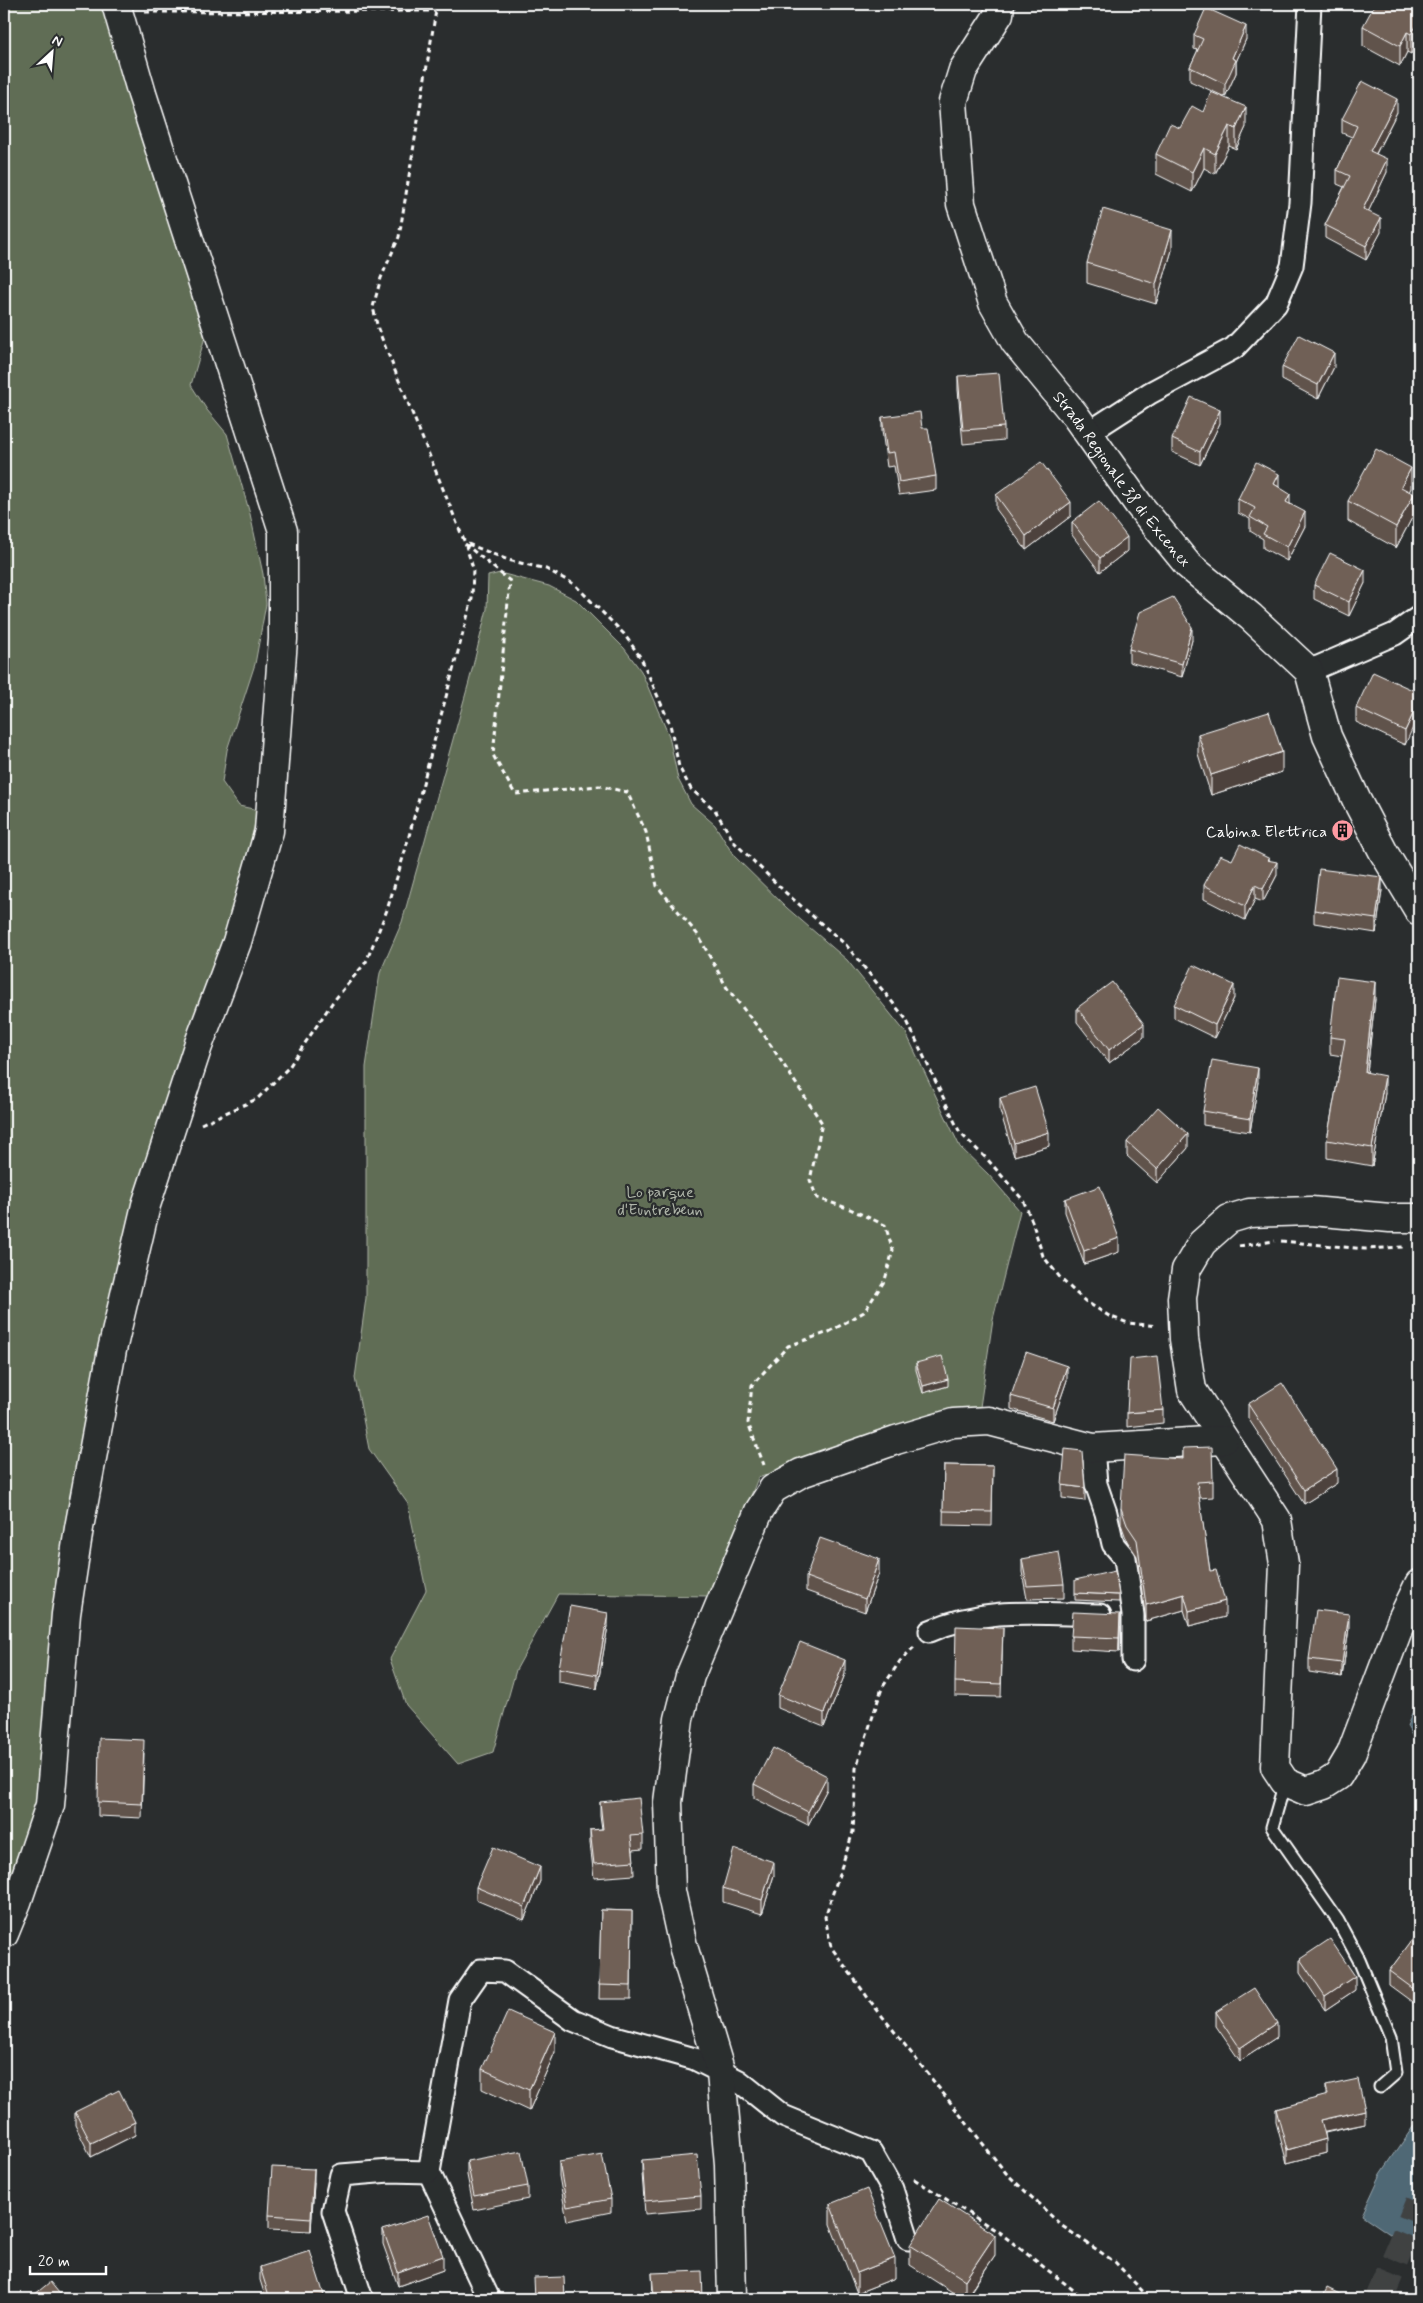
<svg xmlns="http://www.w3.org/2000/svg" width="1423" height="2303" viewBox="0 0 1423 2303" font-family="Mynerve,sans-serif">
	<style>
		.green { fill: #606d55; stroke: #b0b6aa }
		.water { fill: #4f6774; stroke: #95a4ac }
		.lines { fill: none; stroke-linecap: round; stroke-linejoin: round }
		.motorway-tunnel { stroke: #3f4243; stroke-width: 28; stroke-dasharray: 28 14; stroke-linecap: butt }
		.service-casing { stroke: #fff; stroke-width: 15 }
		.minor-casing { stroke: #fff; stroke-width: 25 }
		.tertiary-casing { stroke: #fff; stroke-width: 31 }
		.secondary-casing { stroke: #fff; stroke-width: 31 }
		.path { stroke: #fff; stroke-width: 3; stroke-dasharray: 5 4; stroke-linecap: butt }
		.service { stroke: #2a2d2e; stroke-width: 11 }
		.minor { stroke: #2a2d2e; stroke-width: 21 }
		.tertiary { stroke: #2a2d2e; stroke-width: 28 }
		.secondary { stroke: #2a2d2e; stroke-width: 28 }
		.wall { fill: #60534b; stroke: #fff }
		.shaded-wall { fill: #4e433d; stroke: #fff }
		.building { fill: #706057; stroke: #fff }
		.labels { text-anchor: middle; stroke-width: 4.5; stroke-linejoin: round; paint-order: stroke }
		.street-label { font-size: 16px; fill: #fff; stroke: #2a2d2e }
		.poi-label { font-size: 16px; fill: #fff; stroke: #2a2d2e; text-anchor: end }
		.park-label { font-size: 16px; fill: #b0b6aa; stroke: #2a2d2e }
	</style>
	<rect width="100%" height="100%" fill="#2a2d2e"/>
	<filter id="ink" filterUnits="userSpaceOnUse"><feTurbulence type="fractalNoise" baseFrequency=".02" numOctaves="2"/><feDisplacementMap in="SourceGraphic" scale="10" xChannelSelector="R" yChannelSelector="G"/><feConvolveMatrix kernelMatrix="1 2 1 2 8 2 1 2 1" color-interpolation-filters="sRGB"/></filter>
	<g filter="url(#ink)">
		<g class="green">
			<polygon points="4,4 103,4 205,337 191,385 207,410 227,434 250,514 263,574 266,604 255,664 227,750 222,782 239,806 258,810 237,900 182,1048 139,1195 36,1821 4,1897"/>
			<polygon points="500,573 549,586 576,600 624,648 641,671 669,736 678,779 691,804 715,825 734,856 787,908 847,960 906,1033 960,1147 988,1174 1020,1211 993,1319 980,1407 921,1420 758,1478 711,1596 558,1594 516,1670 493,1752 458,1764 406,1705 390,1659 426,1590 408,1504 369,1449 355,1378 366,1298 366,1067 380,973 402,922 469,682 487,609 488,576"/>
		</g>
		<g class="water">
			<polygon points="1419,1698 1419,1749 1407,1726"/>
			<polygon points="1419,2118 1419,2254 1362,2215 1381,2174"/>
		</g>
		<g class="lines">
			<polyline class="motorway-tunnel" points="1379,2299 1419,2203"/>
			<defs>
				<polyline id="service" points="1285,1782 1272,1827 1338,1921 1359,1960 1391,2037 1396,2073 1380,2087"/>
				<g id="minor">
					<polyline points="1088,433 1150,393 1234,348 1276,304 1292,266 1300,203 1310,4"/>
					<polyline points="1309,671 1395,634 1419,617"/>
					<polyline points="1093,1448 1096,1484 1106,1513 1113,1544 1125,1558 1133,1615 1133,1660"/>
					<path d="M930,1631c57,-25 110,-17 170,-16"/>
					<polyline points="429,2172 489,2299"/>
					<polyline points="362,2299 333,2211 341,2175 390,2171 429,2172 460,2000 481,1970 505,1971 573,2020 612,2036 695,2059 739,2081 783,2116 871,2152 892,2189 908,2239"/>
				</g>
				<g id="tertiary">
					<path id="s1" d="M1000,4l-1,10 -36,56 -10,32 8,102 32,99 22,39 60,73 64,90 49,60 63,52 58,54 18,65 30,65 27,52 35,58"/>
					<polyline points="1419,1218 1390,1218 1311,1211 1249,1213 1229,1219 1202,1243 1186,1270 1182,1298 1184,1339 1192,1390 1277,1520 1284,1564 1275,1767 1285,1782 1306,1791 1324,1785 1338,1776 1351,1754 1402,1619 1419,1584"/>
					<polyline points="732,2299 729,2164 721,2073 683,1946 671,1891 668,1802 679,1719 690,1676 759,1511 773,1489 801,1473 896,1440 953,1423 989,1421 1093,1448 1223,1440"/>
				</g>
				<polyline id="secondary" points="4,1934 17,1902 50,1805 66,1614 79,1528 112,1350 146,1205 198,1046 237,942 269,831 283,639 283,531 142,94 116,4"/>
			</defs>
			<use href="#service" class="service-casing"/>
			<use href="#minor" class="minor-casing"/>
			<use href="#tertiary" class="tertiary-casing"/>
			<use href="#secondary" class="secondary-casing"/>
			<g class="path">
				<polyline points="145,12 435,11"/>
				<polyline points="465,544 510,581 493,755 515,794 599,786 627,792 646,832 657,886 698,935 727,988 764,1035 822,1123 810,1180 817,1198 850,1209 885,1225 893,1250 885,1280 864,1312 829,1332 788,1346 752,1385 748,1423 764,1465"/>
				<polyline points="468,544 508,560 546,569 574,584 624,634 641,658 670,724 679,767 691,789 715,810 734,842 786,893 846,945 906,1019 960,1133 988,1160 1023,1200 1032,1221 1043,1256 1062,1280 1085,1301 1109,1316 1128,1323 1157,1326"/>
				<polyline points="201,1124 257,1099 289,1067 332,1003 366,962 387,910 405,851 472,599 473,568 465,543 378,329 373,307 381,278 399,237 437,4"/>
				<polyline points="1281,1241 1365,1249 1405,1247"/>
				<polyline points="1239,1246 1275,1241"/>
				<polyline points="914,1647 900,1661 882,1688 856,1768 853,1832 825,1917 831,1947 871,2002 1006,2173 1062,2226 1115,2262 1150,2299"/>
				<polyline points="914,2179 1000,2233 1085,2299"/>
			</g>
			<use href="#service" class="service"/>
			<use href="#minor" class="minor"/>
			<use href="#tertiary" class="tertiary"/>
			<use href="#secondary" class="secondary"/>
		</g>
		<g class="wall">
			<polygon points="1419,4 1411,54 1407,52 1400,66 1363,46 1363,26"/>
			<polygon points="1194,35 1246,39 1236,62 1236,73 1225,97 1190,81 1190,67 1198,50 1194,49"/>
			<polygon points="1203,112 1246,127 1236,149 1229,146 1215,174 1204,168 1192,192 1156,174 1156,154 1180,128"/>
			<polygon points="1397,112 1376,154 1387,172 1368,212 1381,232 1366,260 1325,238 1325,225 1344,187 1337,184 1337,170 1352,137 1342,133 1342,119"/>
			<polygon points="1172,250 1156,304 1087,283 1087,263"/>
			<polygon points="1282,367 1334,367 1318,399 1282,380"/>
			<polygon points="958,376 1004,427 1004,440 963,444 958,390"/>
			<polygon points="882,417 936,476 936,490 899,495 894,466 887,467 882,430"/>
			<polygon points="1220,423 1200,465 1172,452 1172,439"/>
			<polygon points="1279,487 1305,526 1287,561 1263,548 1263,539 1250,531 1250,519 1238,513 1238,499"/>
			<polygon points="1411,488 1409,492 1414,514 1396,548 1348,521 1348,501"/>
			<polygon points="996,495 1071,516 1026,550 996,509"/>
			<polygon points="1072,522 1127,551 1100,572 1072,535"/>
			<polygon points="1365,583 1349,616 1314,599 1314,585"/>
			<polygon points="1192,640 1182,677 1129,662 1129,649"/>
			<polygon points="1419,693 1405,745 1356,722 1356,708"/>
			<polygon points="1198,734 1282,772 1211,795 1198,754"/>
			<polygon points="1232,860 1270,861 1277,875 1263,902 1255,899 1245,920 1204,899 1204,885"/>
			<polygon points="1382,890 1376,933 1314,923 1314,910"/>
			<polygon points="1234,998 1215,1038 1174,1018 1174,1005"/>
			<polygon points="1375,999 1367,1073 1385,1093 1372,1166 1327,1158 1327,1140 1342,1056 1330,1054 1330,1037"/>
			<polygon points="1077,1008 1144,1037 1109,1063 1077,1022"/>
			<polygon points="1258,1082 1250,1132 1203,1125 1203,1111"/>
			<polygon points="1000,1098 1049,1146 1014,1156 1000,1111"/>
			<polygon points="1127,1142 1188,1148 1157,1183 1127,1156"/>
			<polygon points="1065,1199 1119,1252 1084,1264 1065,1212"/>
			<polygon points="916,1363 948,1386 923,1393 916,1370"/>
			<polygon points="1067,1380 1053,1421 1011,1409 1011,1396"/>
			<polygon points="1248,1404 1337,1483 1304,1504 1248,1418"/>
			<polygon points="1163,1410 1163,1423 1127,1427 1127,1413"/>
			<polygon points="1183,1448 1213,1481 1213,1497 1199,1498 1210,1571 1225,1617 1189,1626 1184,1610 1146,1621 1137,1556 1127,1541 1121,1524 1121,1508 1183,1459"/>
			<polygon points="944,1465 993,1466 992,1526 943,1525"/>
			<polygon points="1062,1485 1085,1488 1085,1501 1062,1498"/>
			<polygon points="1022,1559 1064,1584 1064,1598 1027,1599 1022,1572"/>
			<polygon points="879,1573 865,1612 806,1591 806,1577"/>
			<polygon points="1075,1593 1119,1595 1119,1602 1075,1600"/>
			<polygon points="608,1626 597,1689 559,1682 559,1668"/>
			<polygon points="1120,1627 1119,1652 1071,1649 1071,1636"/>
			<polygon points="1003,1628 1001,1697 955,1696 955,1682"/>
			<polygon points="1349,1628 1342,1677 1309,1672 1309,1659"/>
			<polygon points="845,1674 824,1727 778,1708 778,1695"/>
			<polygon points="144,1753 142,1818 98,1816 98,1802"/>
			<polygon points="754,1784 827,1789 808,1825 754,1798"/>
			<polygon points="600,1802 643,1835 643,1849 633,1850 634,1875 594,1878 590,1843 590,1830 602,1829 600,1815"/>
			<polygon points="774,1875 762,1914 723,1902 723,1888"/>
			<polygon points="540,1881 524,1920 476,1900 476,1887"/>
			<polygon points="601,1910 632,1911 631,1999 599,1999"/>
			<polygon points="1419,1932 1419,2007 1389,1985 1389,1971"/>
			<polygon points="1300,1959 1355,1990 1325,2010 1300,1973"/>
			<polygon points="1216,2012 1277,2037 1240,2061 1216,2026"/>
			<polygon points="555,2052 529,2111 482,2089 482,2069"/>
			<polygon points="1326,2086 1365,2124 1325,2133 1326,2153 1287,2163 1276,2122 1276,2109 1326,2096"/>
			<polygon points="75,2112 135,2135 91,2157 75,2125"/>
			<polygon points="642,2160 701,2196 701,2209 645,2214 642,2173"/>
			<polygon points="467,2161 528,2186 528,2199 474,2210 467,2175"/>
			<polygon points="559,2162 611,2199 611,2212 567,2221 559,2176"/>
			<polygon points="314,2183 311,2231 269,2229 269,2215"/>
			<polygon points="830,2204 895,2278 857,2293 830,2224"/>
			<polygon points="383,2230 443,2270 398,2286 383,2244"/>
			<polygon points="910,2245 995,2255 966,2299 963,2299 910,2265"/>
			<polygon points="260,2267 324,2299 266,2299 260,2280"/>
			<polygon points="652,2273 703,2299 653,2299"/>
		</g>
		<g class="shaded-wall">
			<polygon points="1419,22 1419,42 1411,54 1411,34"/>
			<polygon points="1246,26 1246,39 1236,62 1236,73 1225,97 1225,84 1232,58"/>
			<polygon points="1407,32 1407,52 1400,66 1400,46"/>
			<polygon points="1397,99 1397,112 1370,165 1370,151"/>
			<polygon points="1246,107 1246,127 1236,149 1236,129"/>
			<polygon points="1229,126 1229,146 1215,174 1215,154"/>
			<polygon points="1204,148 1204,168 1192,192 1192,172"/>
			<polygon points="1387,159 1387,172 1363,223 1363,209"/>
			<polygon points="1381,218 1381,232 1366,260 1366,246"/>
			<polygon points="1172,230 1172,250 1156,304 1156,284"/>
			<polygon points="1334,353 1334,367 1318,399 1318,385"/>
			<polygon points="1220,410 1220,423 1200,465 1200,452"/>
			<polygon points="1411,468 1411,488 1401,508 1401,487"/>
			<polygon points="1279,474 1279,487 1274,484"/>
			<polygon points="1290,494 1290,507 1286,502"/>
			<polygon points="1414,494 1414,514 1396,548 1396,527"/>
			<polygon points="1071,502 1071,516 1026,550 1026,536"/>
			<polygon points="1305,512 1305,526 1287,561 1287,547"/>
			<polygon points="1127,537 1127,551 1100,572 1100,558"/>
			<polygon points="1365,570 1365,583 1349,616 1349,602"/>
			<polygon points="1192,627 1192,640 1182,677 1182,664"/>
			<polygon points="1419,701 1419,714 1405,745 1405,731"/>
			<polygon points="1282,752 1282,772 1211,795 1211,775"/>
			<polygon points="1277,862 1277,875 1263,902 1263,889"/>
			<polygon points="1382,877 1382,890 1376,933 1376,919"/>
			<polygon points="1255,885 1255,899 1245,920 1245,906"/>
			<polygon points="1375,982 1375,999 1365,1090 1365,1072"/>
			<polygon points="1234,985 1234,998 1215,1038 1215,1025"/>
			<polygon points="1144,1024 1144,1037 1109,1063 1109,1050"/>
			<polygon points="1258,1068 1258,1082 1250,1132 1250,1119"/>
			<polygon points="1385,1076 1385,1093 1372,1166 1372,1148"/>
			<polygon points="1049,1132 1049,1146 1014,1156 1014,1143"/>
			<polygon points="1188,1134 1188,1148 1157,1183 1157,1169"/>
			<polygon points="1119,1238 1119,1252 1084,1264 1084,1251"/>
			<polygon points="1067,1366 1067,1380 1053,1421 1053,1408"/>
			<polygon points="948,1379 948,1386 923,1393 923,1386"/>
			<polygon points="1337,1469 1337,1483 1304,1504 1304,1490"/>
			<polygon points="879,1559 879,1573 865,1612 865,1599"/>
			<polygon points="1184,1594 1184,1610 1146,1621 1146,1605"/>
			<polygon points="1225,1601 1225,1617 1189,1626 1189,1611"/>
			<polygon points="608,1613 608,1626 597,1689 597,1675"/>
			<polygon points="1120,1614 1120,1627 1119,1652 1119,1638"/>
			<polygon points="1349,1614 1349,1628 1342,1677 1342,1663"/>
			<polygon points="845,1660 845,1674 824,1727 824,1713"/>
			<polygon points="827,1776 827,1789 808,1825 808,1812"/>
			<polygon points="774,1862 774,1875 762,1914 762,1900"/>
			<polygon points="540,1867 540,1881 524,1920 524,1907"/>
			<polygon points="1355,1976 1355,1990 1325,2010 1325,1996"/>
			<polygon points="1277,2023 1277,2037 1240,2061 1240,2048"/>
			<polygon points="555,2032 555,2052 529,2111 529,2090"/>
			<polygon points="1365,2110 1365,2124 1321,2133 1321,2120"/>
			<polygon points="135,2122 135,2135 91,2157 91,2143"/>
			<polygon points="1326,2139 1326,2153 1287,2163 1287,2150"/>
			<polygon points="314,2169 314,2183 311,2231 311,2218"/>
			<polygon points="995,2235 995,2255 965,2299 965,2280"/>
			<polygon points="443,2256 443,2270 398,2286 398,2272"/>
			<polygon points="895,2258 895,2278 857,2293 857,2273"/>
			<polygon points="324,2295 324,2299 311,2299"/>
		</g>
		<g class="building">
			<polygon points="1375,4 1419,4 1419,22 1411,34 1407,32 1400,46 1363,26"/>
			<polygon points="1206,8 1246,26 1232,58 1236,60 1225,84 1190,67 1203,39 1194,35"/>
			<polygon points="1362,81 1397,99 1370,151 1387,159 1363,209 1381,218 1366,246 1325,225 1350,176 1337,170 1357,126 1342,119"/>
			<polygon points="1211,92 1246,107 1236,129 1229,126 1215,154 1204,148 1192,172 1156,154 1170,124 1180,128 1192,106 1203,112"/>
			<polygon points="1103,209 1172,230 1156,284 1087,263"/>
			<polygon points="1299,335 1334,353 1318,385 1282,367"/>
			<polygon points="999,373 1004,427 963,430 958,376"/>
			<polygon points="1191,397 1220,410 1200,452 1172,439"/>
			<polygon points="920,412 922,428 928,428 936,476 899,482 894,452 887,453 882,417"/>
			<polygon points="1376,449 1411,468 1401,487 1414,494 1396,527 1348,501"/>
			<polygon points="1041,462 1071,502 1026,536 996,495"/>
			<polygon points="1256,462 1279,474 1274,484 1290,494 1286,502 1305,512 1287,547 1263,534 1267,527 1250,517 1255,508 1238,499"/>
			<polygon points="1099,501 1127,537 1100,558 1072,522"/>
			<polygon points="1330,553 1365,570 1349,602 1314,585"/>
			<polygon points="1173,597 1192,627 1182,664 1129,649 1140,612"/>
			<polygon points="1373,672 1419,693 1419,701 1405,731 1356,708"/>
			<polygon points="1269,712 1282,752 1211,775 1198,734"/>
			<polygon points="1240,844 1270,859 1267,860 1277,862 1263,889 1255,885 1245,906 1204,885 1220,855 1232,860"/>
			<polygon points="1319,869 1382,877 1376,919 1314,910"/>
			<polygon points="1193,965 1234,985 1215,1025 1174,1005"/>
			<polygon points="1337,977 1375,982 1365,1072 1385,1076 1372,1148 1327,1140 1345,1039 1330,1037"/>
			<polygon points="1112,982 1144,1024 1109,1050 1077,1008"/>
			<polygon points="1212,1060 1258,1068 1250,1119 1203,1111"/>
			<polygon points="1035,1087 1049,1132 1014,1143 1000,1098"/>
			<polygon points="1158,1107 1188,1134 1157,1169 1127,1142"/>
			<polygon points="1100,1186 1119,1238 1084,1251 1065,1199"/>
			<polygon points="1026,1352 1067,1366 1053,1408 1011,1396"/>
			<polygon points="942,1356 948,1379 923,1386 916,1363"/>
			<polygon points="1157,1356 1163,1410 1127,1413 1130,1359"/>
			<polygon points="1282,1383 1337,1469 1304,1490 1248,1404"/>
			<polygon points="1212,1447 1213,1481 1197,1482 1210,1571 1216,1570 1225,1601 1189,1611 1184,1594 1146,1605 1137,1540 1127,1525 1121,1508 1124,1455 1183,1459 1183,1448"/>
			<polygon points="1065,1449 1082,1451 1085,1488 1062,1485"/>
			<polygon points="944,1465 993,1466 992,1512 943,1511"/>
			<polygon points="820,1538 879,1559 865,1599 806,1577"/>
			<polygon points="1059,1552 1064,1584 1027,1586 1022,1559"/>
			<polygon points="1115,1571 1119,1595 1075,1593 1075,1580"/>
			<polygon points="570,1606 608,1613 597,1675 559,1668"/>
			<polygon points="1316,1610 1349,1614 1342,1663 1309,1659"/>
			<polygon points="1073,1612 1120,1614 1119,1638 1071,1636"/>
			<polygon points="956,1626 1003,1628 1001,1684 955,1682"/>
			<polygon points="800,1642 845,1660 824,1713 778,1695"/>
			<polygon points="99,1738 144,1740 142,1804 98,1802"/>
			<polygon points="773,1748 827,1776 808,1812 754,1784"/>
			<polygon points="639,1798 643,1835 631,1836 634,1861 594,1864 590,1830 603,1829 600,1802"/>
			<polygon points="493,1847 540,1867 524,1907 476,1887"/>
			<polygon points="734,1849 774,1862 762,1900 723,1888"/>
			<polygon points="601,1910 632,1911 631,1986 599,1985"/>
			<polygon points="1418,1932 1419,1932 1419,1993 1389,1971"/>
			<polygon points="1330,1939 1355,1976 1325,1996 1300,1959"/>
			<polygon points="1254,1988 1277,2023 1240,2048 1216,2012"/>
			<polygon points="508,2011 555,2032 529,2090 482,2069"/>
			<polygon points="1358,2079 1365,2110 1321,2120 1326,2139 1287,2150 1276,2109 1328,2095 1326,2086"/>
			<polygon points="119,2090 135,2122 91,2143 75,2112"/>
			<polygon points="521,2151 528,2186 474,2196 467,2161"/>
			<polygon points="602,2154 611,2199 567,2207 559,2162"/>
			<polygon points="697,2155 701,2196 645,2201 642,2160"/>
			<polygon points="272,2167 314,2169 311,2218 269,2215"/>
			<polygon points="867,2189 895,2258 857,2273 830,2204"/>
			<polygon points="939,2199 995,2235 965,2280 910,2245"/>
			<polygon points="428,2215 443,2256 398,2272 383,2230"/>
			<polygon points="310,2251 324,2295 311,2299 270,2299 260,2267"/>
			<polygon points="702,2271 703,2299 654,2299 652,2273"/>
			<polygon points="564,2277 565,2299 535,2299 534,2278"/>
			<polygon points="50,2282 64,2299 29,2299"/>
			<polygon points="1327,2288 1350,2299 1322,2299"/>
		</g>
	</g>
	<defs>
		<symbol id="building-disc" viewBox="-11 -11 22 22"><circle r="9.5" fill="#ff9aa2" stroke="#2a2d2e"/><path d="M-4-6H4V6H1V3H-1V6H-4ZM-2.5-4.3h1.7v1.8h-1.7ZM.8-4.3h1.7v1.8H.8ZM-2.5-1h1.7V.8h-1.7ZM.8-1h1.7V.8H.8Z" fill="#111"/></symbol>
	</defs>
	<g fill-rule="evenodd">
		<use href="#building-disc" x="1330" y="818" width="25" height="25"/>
	</g>
	<g class="labels">
		<g class="street-label">
			<text dy="6" stroke="none"><textPath href="#s1" startOffset="535">Strada Regionale 38 di Excenex</textPath></text>
		</g>
		<g class="poi-label">
			<text x="1327" y="837">Cabina Elettrica</text>
		</g>
		<g class="park-label">
			<text x="660" y="1197">Lo parque<tspan x="660" dy="18">d'Euntrebeun</tspan></text>
		</g>
	</g>
	<rect width="1423" height="2303" fill="none" stroke="#2a2d2e" stroke-width="20"/>
	<rect x="10" y="10" width="1403" height="2283" fill="none" stroke="#fff" stroke-width="2" filter="url(#ink)"/>
	<g transform="translate(52 52) rotate(26)" stroke="#2a2d2e" stroke-width="4" paint-order="stroke">
	<path d="M0-4L9 19L0 12L-9 19Z" fill="#ffffff"/>
	<text y="-8" font-size="14" font-weight="bold" text-anchor="middle" fill="#ffffff">N</text>
	</g>
	<path d="M30 2266v8h76v-8" fill="none" stroke="#ffffff" stroke-width="2.5"/>
	<text x="38" y="2266" font-size="15" fill="#ffffff" stroke="#2a2d2e" stroke-width="4" paint-order="stroke">20 m</text>
</svg>
